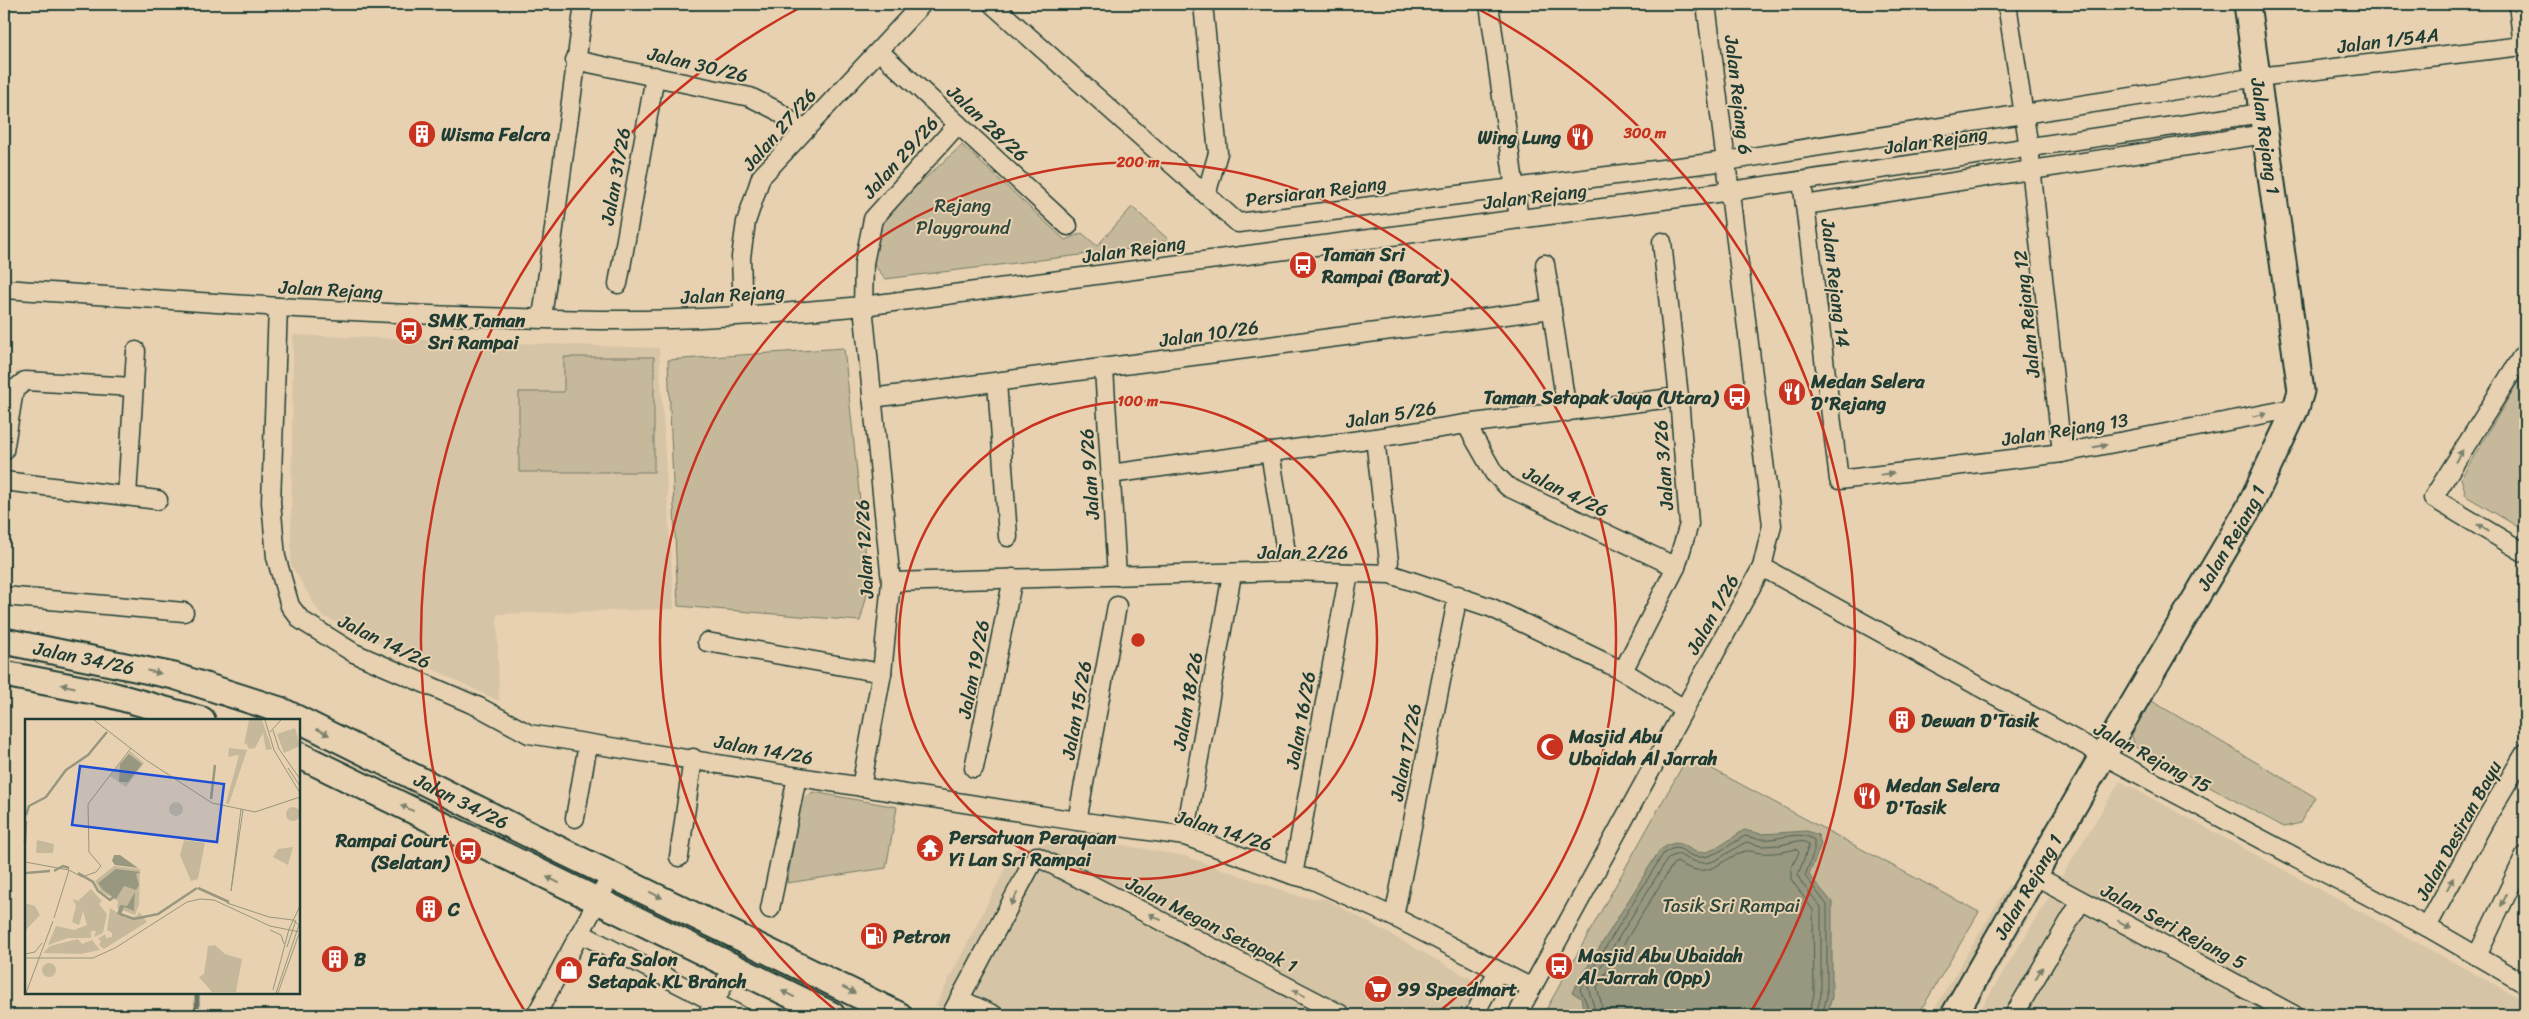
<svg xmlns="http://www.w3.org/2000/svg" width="2529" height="1019" viewBox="0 0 2529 1019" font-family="Sriracha,sans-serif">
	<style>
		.built { fill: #d6c4a6 }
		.green { fill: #c6b99b; stroke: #727b68 }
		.water { fill: #98977f; stroke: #687361 }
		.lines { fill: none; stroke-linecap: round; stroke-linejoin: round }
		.shore { stroke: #4f6152; stroke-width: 1 }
		.stream { stroke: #687361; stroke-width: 5 }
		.street-casing { stroke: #1f3d34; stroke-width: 21 }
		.secondary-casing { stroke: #1f3d34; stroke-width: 29 }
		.street { stroke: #e7d1b0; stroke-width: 18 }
		.secondary { stroke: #e7d1b0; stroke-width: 25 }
		.oneway { fill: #79806c }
		.ring { fill: none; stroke: #c8321e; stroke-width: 2.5 }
		.labels { text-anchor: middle; stroke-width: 4; stroke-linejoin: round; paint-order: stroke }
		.street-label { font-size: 19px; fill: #1f3d34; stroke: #e7d1b0 }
		.poi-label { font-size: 19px; font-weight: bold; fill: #1f3d34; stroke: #e7d1b0; text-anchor: start }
		.park-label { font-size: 19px; fill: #30493e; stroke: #e7d1b0 }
		.inset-river { fill: none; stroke: #98977f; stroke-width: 2.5 }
		.inset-road { fill: none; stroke: #97967e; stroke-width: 1 }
		.view { fill: #1d4ed8; fill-opacity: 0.15; stroke: #1d4ed8; stroke-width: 2.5 }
		.inset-edge { fill: none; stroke: #1f3d34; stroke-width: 2.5 }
		.centre { fill: #c8321e; stroke: #e7d1b0; stroke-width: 2.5 }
		.ring-label { font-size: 15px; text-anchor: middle; font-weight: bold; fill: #c8321e; stroke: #e7d1b0; stroke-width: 4; stroke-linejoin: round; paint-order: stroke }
	</style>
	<rect width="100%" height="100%" fill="#e7d1b0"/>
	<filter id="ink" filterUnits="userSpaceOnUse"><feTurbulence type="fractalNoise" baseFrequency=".02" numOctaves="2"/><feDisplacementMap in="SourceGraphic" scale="10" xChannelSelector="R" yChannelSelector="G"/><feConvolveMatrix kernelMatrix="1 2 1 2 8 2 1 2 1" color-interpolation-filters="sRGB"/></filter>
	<g filter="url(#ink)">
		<g class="built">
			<polygon points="293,335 659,348 674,609 497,614 499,701 321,615 291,565"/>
			<polygon points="2120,781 2525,1001 2525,1015 1977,1015"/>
			<polygon points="1082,838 1185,856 1301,897 1326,899 1495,992 1482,1015 956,1015 936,1005 1015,849"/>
			<polygon points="2008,885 2038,902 1972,1015 1931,1015"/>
		</g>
		<g class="green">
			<polygon points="962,145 1065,240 1082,233 1097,246 1132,207 1169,240 1146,247 885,279 873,263 882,225 910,192"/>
			<polygon points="844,348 869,587 860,621 678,606 668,360"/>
			<polygon points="564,357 654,357 654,472 519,472 519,392 564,392"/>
			<polygon points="2518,382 2525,383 2525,531 2466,496 2461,478"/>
			<polygon points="2150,700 2315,797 2300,823 2284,827 2135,747 2131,732"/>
			<polygon points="1688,756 1979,912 1918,1015 1543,1015"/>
			<polygon points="813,792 897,807 886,868 787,883 801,801"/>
		</g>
		<path class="water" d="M1744,830l18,4 45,-3 11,4 3,9 -12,31 23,27v95l-5,18h-246l2,-6 -2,-11 -9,-6 87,-141c26,-20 26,5 47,1 12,-3 27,-15 38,-22z"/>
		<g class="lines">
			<g class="shore">
				<path d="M1586,1015c4,-12 -3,-17 -6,-26l83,-135c19,-14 19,2 36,3 15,1 33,-14 46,-21 5,1 11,3 16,3 18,2 38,-10 53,1v11l-9,25 22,29v91l-5,19"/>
				<path d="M1593,1015l1,-8 -6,-20 80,-129 10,-4c34,19 38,4 68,-12l15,4 19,-1 18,-4 7,1 4,3 -11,30 3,7 20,25v88l-5,20"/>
				<path d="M1601,1015l1,-9 -5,-19 76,-123 4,-2c33,20 39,-1 68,-11 5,-1 11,2 16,2 12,1 23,-1 35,-4l3,3 -8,17v10l22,31 1,84 -5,21"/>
			</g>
			<polyline class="stream" points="197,1015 197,993"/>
			<defs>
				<g id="street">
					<polyline points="992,4 1238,223 1726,161 2258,77 2523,46 2518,4"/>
					<polyline points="1203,4 1218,153 1206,195"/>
					<polyline points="1489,4 1519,219"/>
					<polyline points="2007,4 2029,148 2062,453"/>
					<polyline points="879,51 1068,226"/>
					<polyline points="575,60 750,97 776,110 803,130"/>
					<polyline points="1802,181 1839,480 2062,453 2296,408"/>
					<polyline points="1805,205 2265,134"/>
					<polyline points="1545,264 1567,412"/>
					<polyline points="618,284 655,76"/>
					<path d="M4,289c198,13 396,28 595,31 88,1 176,-6 264,-14l868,-115 531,-78"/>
					<polyline points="278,307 271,502 276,557 290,606 301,620 354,653 479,707 529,734 1077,821 1185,836 1293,875 1313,880 1394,917 1532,988"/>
					<polyline points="743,315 741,257 746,222 761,177 922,4"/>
					<polyline points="542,318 584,4"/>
					<polyline points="2525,356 2522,356 2433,498 2525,553"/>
					<polyline points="1104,369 1117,576"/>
					<polyline points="997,382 1008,537"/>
					<polyline points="872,398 1552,309"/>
					<polyline points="1466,424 1494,473 1508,487 1676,567"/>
					<polyline points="1375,438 1389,562"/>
					<polyline points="4,451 14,390 25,381 134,387"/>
					<polyline points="1270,452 1289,571"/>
					<polyline points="1110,474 1375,438 1466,424 1679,397"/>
					<polyline points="4,481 158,500"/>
					<polyline points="127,496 136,351"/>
					<polyline points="1762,567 2103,755 2427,927 2525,984"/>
					<polyline points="891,582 1289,571 1390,574 1492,608 1623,671 1684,709"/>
					<polyline points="4,596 184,612"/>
					<polyline points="707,642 882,673"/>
					<polyline points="1623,671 1676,567 1689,524 1679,397 1662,242"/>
					<polyline points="974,768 1013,578"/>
					<polyline points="861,787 882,673 891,582 863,306 864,263 873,219 958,124"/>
					<polyline points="575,818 588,744"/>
					<polyline points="1077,821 1117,606"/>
					<polyline points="1185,836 1232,574"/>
					<polyline points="679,857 693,758"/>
					<polyline points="1293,875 1349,573"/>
					<polyline points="2034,875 2294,1015"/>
					<polyline points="770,909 797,777"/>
					<polyline points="1394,917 1458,595"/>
					<polyline points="2427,927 2484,822 2525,753"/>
					<polyline points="580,933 739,1015"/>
					<polyline points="2477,956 2525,856"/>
					<polyline points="959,999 994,1015"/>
					<polyline points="536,1015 612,874"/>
					<polyline points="707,1015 733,967"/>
					<polyline points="951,1015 1036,856 1342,1015"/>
					<polyline points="1474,1015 1498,971"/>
					<polyline points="1517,1015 1762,567 1772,525 1706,4"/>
					<polyline points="2014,1015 2081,901"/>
				</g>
				<g id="secondary">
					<path id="s1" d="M4,641l170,35 106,34 282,141 337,164"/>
					<polyline points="4,674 108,694 202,720"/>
					<polyline points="299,755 832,1015"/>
					<path id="s2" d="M1954,1015l149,-260 146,-247 47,-100 5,-17 -54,-387"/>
				</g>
			</defs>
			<use href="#street" class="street-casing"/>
			<use href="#secondary" class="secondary-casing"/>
			<use href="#street" class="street"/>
			<use href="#secondary" class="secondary"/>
		</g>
		<defs><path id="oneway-solid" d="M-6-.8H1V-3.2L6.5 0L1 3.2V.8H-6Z" transform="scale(1.25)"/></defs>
		<g class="oneway">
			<use href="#oneway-solid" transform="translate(2260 415) rotate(-11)"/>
			<use href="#oneway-solid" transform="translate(2100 446) rotate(-11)"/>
			<use href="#oneway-solid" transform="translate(2459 456) rotate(-58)"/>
			<use href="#oneway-solid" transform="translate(1887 474) rotate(-7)"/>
			<use href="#oneway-solid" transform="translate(2483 528) rotate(-149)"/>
			<use href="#oneway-solid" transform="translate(154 672) rotate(12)"/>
			<use href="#oneway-solid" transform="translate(68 686) rotate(-169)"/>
			<use href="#oneway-solid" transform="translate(323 732) rotate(27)"/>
			<use href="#oneway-solid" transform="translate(407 808) rotate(-154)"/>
			<use href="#oneway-solid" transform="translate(553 880) rotate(-154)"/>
			<use href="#oneway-solid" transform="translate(2450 884) rotate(-62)"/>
			<use href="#oneway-solid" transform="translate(656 895) rotate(26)"/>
			<use href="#oneway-solid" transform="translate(1014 899) rotate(118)"/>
			<use href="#oneway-solid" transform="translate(2504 900) rotate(116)"/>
			<use href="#oneway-solid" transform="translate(1155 917) rotate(-153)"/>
			<use href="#oneway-solid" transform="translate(2124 924) rotate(28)"/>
			<use href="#oneway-solid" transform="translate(2039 973) rotate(-60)"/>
			<use href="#oneway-solid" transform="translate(849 990) rotate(27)"/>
			<use href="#oneway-solid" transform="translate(1299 993) rotate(-152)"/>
			<use href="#oneway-solid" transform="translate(788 994) rotate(-154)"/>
		</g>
	</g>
	<g class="ring">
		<circle cx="1138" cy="640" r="239"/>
		<path d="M840 1014A478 478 0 1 1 1436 1014"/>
		<path d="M527 1015A717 717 0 0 1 807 4M1469 4A717 717 0 0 1 1749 1015"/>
	</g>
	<defs>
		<symbol id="building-disc" viewBox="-11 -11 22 22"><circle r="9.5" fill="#c8321e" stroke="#e7d1b0"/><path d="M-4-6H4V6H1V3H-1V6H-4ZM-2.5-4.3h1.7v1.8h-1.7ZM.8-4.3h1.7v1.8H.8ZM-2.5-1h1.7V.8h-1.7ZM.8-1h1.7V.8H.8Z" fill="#fff"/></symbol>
		<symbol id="restaurant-disc" viewBox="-11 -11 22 22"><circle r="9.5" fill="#c8321e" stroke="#e7d1b0"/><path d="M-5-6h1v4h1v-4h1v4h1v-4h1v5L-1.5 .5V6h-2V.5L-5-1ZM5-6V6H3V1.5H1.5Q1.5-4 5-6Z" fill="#fff"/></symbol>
		<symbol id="bus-disc" viewBox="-11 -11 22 22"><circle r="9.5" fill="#c8321e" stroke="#e7d1b0"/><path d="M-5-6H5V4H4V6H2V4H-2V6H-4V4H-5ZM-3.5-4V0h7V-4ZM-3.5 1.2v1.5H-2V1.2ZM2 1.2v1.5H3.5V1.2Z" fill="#fff"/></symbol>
		<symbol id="mosque-disc" viewBox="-11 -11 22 22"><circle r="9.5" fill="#c8321e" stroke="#e7d1b0"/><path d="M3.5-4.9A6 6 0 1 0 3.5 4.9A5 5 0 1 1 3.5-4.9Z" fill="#fff"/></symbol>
		<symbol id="temple-disc" viewBox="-11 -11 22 22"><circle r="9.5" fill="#c8321e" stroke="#e7d1b0"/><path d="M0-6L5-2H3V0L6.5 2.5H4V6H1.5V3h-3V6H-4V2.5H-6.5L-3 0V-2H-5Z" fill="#fff"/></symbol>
		<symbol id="fuel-disc" viewBox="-11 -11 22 22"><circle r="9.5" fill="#c8321e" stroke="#e7d1b0"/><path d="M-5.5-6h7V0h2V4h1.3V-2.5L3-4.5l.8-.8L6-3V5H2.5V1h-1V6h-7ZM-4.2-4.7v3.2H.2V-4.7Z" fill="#fff"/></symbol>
		<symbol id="shop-disc" viewBox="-11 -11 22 22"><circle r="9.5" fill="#c8321e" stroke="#e7d1b0"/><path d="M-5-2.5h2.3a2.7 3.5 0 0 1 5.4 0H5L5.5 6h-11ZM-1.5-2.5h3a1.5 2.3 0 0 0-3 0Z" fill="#fff"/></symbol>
		<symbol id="supermarket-disc" viewBox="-11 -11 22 22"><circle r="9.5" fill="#c8321e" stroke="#e7d1b0"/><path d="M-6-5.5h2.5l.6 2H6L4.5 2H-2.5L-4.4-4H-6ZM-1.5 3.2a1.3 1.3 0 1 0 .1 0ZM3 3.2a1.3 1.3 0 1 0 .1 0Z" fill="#fff"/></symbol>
	</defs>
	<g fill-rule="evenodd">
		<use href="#building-disc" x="406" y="118" width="32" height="32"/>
		<use href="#restaurant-disc" x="1564" y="121" width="32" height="32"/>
		<use href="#bus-disc" x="1287" y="249" width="32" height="32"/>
		<use href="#bus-disc" x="393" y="315" width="32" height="32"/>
		<use href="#restaurant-disc" x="1776" y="376" width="32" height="32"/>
		<use href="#bus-disc" x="1721" y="381" width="32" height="32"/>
		<use href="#building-disc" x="1886" y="704" width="32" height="32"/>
		<use href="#mosque-disc" x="1534" y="731" width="32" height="32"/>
		<use href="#restaurant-disc" x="1851" y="780" width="32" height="32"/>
		<use href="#temple-disc" x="914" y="832" width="32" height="32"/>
		<use href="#bus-disc" x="452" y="835" width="32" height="32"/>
		<use href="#building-disc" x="413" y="893" width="32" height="32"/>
		<use href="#fuel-disc" x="858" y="920" width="32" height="32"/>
		<use href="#building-disc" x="319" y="943" width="32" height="32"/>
		<use href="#bus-disc" x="1543" y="950" width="32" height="32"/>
		<use href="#shop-disc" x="553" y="954" width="32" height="32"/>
		<use href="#supermarket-disc" x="1362" y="973" width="32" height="32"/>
	</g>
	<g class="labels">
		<g class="street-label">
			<text transform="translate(2388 40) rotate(-7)" y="7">Jalan 1/54A</text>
			<text transform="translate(698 64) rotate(13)" y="7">Jalan 30/26</text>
			<text transform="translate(1739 95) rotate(83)" y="7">Jalan Rejang 6</text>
			<text transform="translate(988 123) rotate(43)" y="7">Jalan 28/26</text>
			<text transform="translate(779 129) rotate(-49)" y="7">Jalan 27/26</text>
			<text transform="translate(2266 136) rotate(82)" y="7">Jalan Rejang 1</text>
			<text transform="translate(1936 140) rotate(-8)" y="7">Jalan Rejang</text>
			<text transform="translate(900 157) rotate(-48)" y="7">Jalan 29/26</text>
			<text transform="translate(615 176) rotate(-80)" y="7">Jalan 31/26</text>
			<text transform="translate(1316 191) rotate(-7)" y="7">Persiaran Rejang</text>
			<text transform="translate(1535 196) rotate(-7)" y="7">Jalan Rejang</text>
			<text transform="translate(1134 249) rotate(-8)" y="7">Jalan Rejang</text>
			<text transform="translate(1836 283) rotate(83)" y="7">Jalan Rejang 14</text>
			<text transform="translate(331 289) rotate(3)" y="7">Jalan Rejang</text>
			<text transform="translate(733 294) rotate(-3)" y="7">Jalan Rejang</text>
			<text transform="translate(2026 314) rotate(-96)" y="7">Jalan Rejang 12</text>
			<text transform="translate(1209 333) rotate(-8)" y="7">Jalan 10/26</text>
			<text transform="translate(1391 414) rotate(-9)" y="7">Jalan 5/26</text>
			<text transform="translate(2065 429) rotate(-9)" y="7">Jalan Rejang 13</text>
			<text transform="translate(1663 465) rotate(-94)" y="7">Jalan 3/26</text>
			<text transform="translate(1089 474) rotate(-94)" y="7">Jalan 9/26</text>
			<text transform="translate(1566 491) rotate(26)" y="7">Jalan 4/26</text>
			<text dy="7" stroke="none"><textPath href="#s2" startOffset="552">Jalan Rejang 1</textPath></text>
			<text transform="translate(864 549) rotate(-93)" y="7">Jalan 12/26</text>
			<text x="1303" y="559">Jalan 2/26</text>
			<text transform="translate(1712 614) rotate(-61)" y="7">Jalan 1/26</text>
			<text transform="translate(385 641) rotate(26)" y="7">Jalan 14/26</text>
			<text dy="7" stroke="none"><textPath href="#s1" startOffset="82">Jalan 34/26</textPath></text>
			<text transform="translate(973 669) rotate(-79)" y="7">Jalan 19/26</text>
			<text transform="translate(1187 701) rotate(-80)" y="7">Jalan 18/26</text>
			<text transform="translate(1076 710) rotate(-80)" y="7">Jalan 15/26</text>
			<text transform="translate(1300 720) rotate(-80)" y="7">Jalan 16/26</text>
			<text transform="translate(764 749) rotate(10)" y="7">Jalan 14/26</text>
			<text transform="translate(1405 752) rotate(-79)" y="7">Jalan 17/26</text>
			<text transform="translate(2153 757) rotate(28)" y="7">Jalan Rejang 15</text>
			<text dy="7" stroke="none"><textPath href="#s1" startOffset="488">Jalan 34/26</textPath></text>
			<text transform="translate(1224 830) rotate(17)" y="7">Jalan 14/26</text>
			<text transform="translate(2458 830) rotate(-61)" y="7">Jalan Desiran Bayu</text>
			<text dy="7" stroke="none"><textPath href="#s2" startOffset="148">Jalan Rejang 1</textPath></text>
			<text transform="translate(1212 924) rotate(27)" y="7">Jalan Megan Setapak 1</text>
			<text transform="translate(2174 926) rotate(28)" y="7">Jalan Seri Rejang 5</text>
		</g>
		<g class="poi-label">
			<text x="441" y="141">Wisma Felcra</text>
			<text x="1561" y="144" text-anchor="end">Wing Lung</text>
			<text x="1322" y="261">Taman Sri<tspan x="1322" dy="22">Rampai (Barat)</tspan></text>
			<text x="428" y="327">SMK Taman<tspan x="428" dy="22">Sri Rampai</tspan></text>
			<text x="1811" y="388">Medan Selera<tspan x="1811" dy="22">D'Rejang</tspan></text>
			<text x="1718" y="404" text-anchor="end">Taman Setapak Jaya (Utara)</text>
			<text x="1921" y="727">Dewan D'Tasik</text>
			<text x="1569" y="743">Masjid Abu<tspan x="1569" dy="22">Ubaidah Al Jarrah</tspan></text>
			<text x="1886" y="792">Medan Selera<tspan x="1886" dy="22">D'Tasik</tspan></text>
			<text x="949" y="844">Persatuan Perayaan<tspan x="949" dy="22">Yi Lan Sri Rampai</tspan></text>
			<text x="449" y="847" text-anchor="end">Rampai Court<tspan x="449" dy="22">(Selatan)</tspan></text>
			<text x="448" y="916">C</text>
			<text x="893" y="943">Petron</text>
			<text x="1578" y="962">Masjid Abu Ubaidah<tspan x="1578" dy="22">Al-Jarrah (Opp)</tspan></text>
			<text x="354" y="966">B</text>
			<text x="588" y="966">Fafa Salon<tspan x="588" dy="22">Setapak KL Branch</tspan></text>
			<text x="1397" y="996">99 Speedmart</text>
		</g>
		<g class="park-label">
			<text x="963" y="212">Rejang<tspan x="963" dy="22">Playground</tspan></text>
			<text x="1731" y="912">Tasik Sri Rampai</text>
		</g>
	</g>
	<g transform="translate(25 719)">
		<rect width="275" height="275" fill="#e7d1b0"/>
		<path d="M224,1h13l10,29 -6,1 -3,-17 -8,15 -6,1 -3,-6 -2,2zM270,9l5,18 -16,7 -7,-19zM204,29l18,2 -18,54 -3,-1 13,-48 -11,2zM105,32l14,12 -18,24 -16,-11zM144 90a7 7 0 1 1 14 0a7 7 0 1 1-14 0ZM261 95a7 7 0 1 1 14 0a7 7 0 1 1-14 0ZM12,121l17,4 -1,9h-17zM159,121l21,3 -7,36 -7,2 -11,-26zM268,128l-5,18 -15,-8 5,-8zM89,147l26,3 -1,36 -4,10 -18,-7 1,-7 -17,-9 -6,-11zM66,170l11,12 -3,3 8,10 -4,19 -9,4 2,-6h-5v7h-23l-20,7 8,-19 18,4 13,-5 -4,-14 -4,14 -7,-3 4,-16 -3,-7 5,2zM0,184l10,3 5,9 -15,16zM85,189l16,10 11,-2 2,-4 8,10 -43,27 -5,-4 2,-4 -3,-2 7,-5 1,4 6,-1v-4l-5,-3zM53,220l4,5 10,-4 8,10 -19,4 -38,-1 7,-7zM190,226l10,9 17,5 -6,33h-24l-13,-15 5,-3 4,-28zM17 251a7 7 0 1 1 14 0a7 7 0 1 1-14 0Z" fill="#c6b99b"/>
		<path d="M104,35l13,10 -14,18h-9l1,-18zM89,136h6l18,13 -23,-3 -3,-4zM91,150l25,3 -5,2 3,11 -3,5 -12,-4 -8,13 -13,-9 -5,-7zM110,173l-1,19 -10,-4 -3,8 -4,-1 3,-9 7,1z" fill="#98977f"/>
		<path class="inset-river" d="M186,80l4,-34M1,96l3,-9 17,-9 20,-27 22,-15 19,-23M0,124l1,-22M29,152l9,-5 6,2M1,154l24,-2M53,154l15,9 5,9 12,9 6,-5M173,169l31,14M95,195l14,5 24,-5 39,-26"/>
		<path class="inset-road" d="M69,1l52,40 66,43 43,9 45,-15M240,1l9,30 26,43M248,11l6,19 21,30M245,13l11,-12M263,49l12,18M216,90l-10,82 12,-81M0,143l44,8 -15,48M44,151l13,7 14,-5 5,-6 -12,-14 -1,-48 43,-56M202,184l42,14 24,3 6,5 -23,68M245,211l11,5 3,9M262,228l9,-27M0,235l10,-2 7,-9M0,239h68l22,-10 72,-46 13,-3 14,1 56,26 30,6M248,271l16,-61 11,-23M1,274l27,-72M253,274l22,-62"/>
		<path class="view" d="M55,47l144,18 -7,58 -145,-17z"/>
		<rect width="275" height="275" class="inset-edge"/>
	</g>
	<circle cx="1138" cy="640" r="8" class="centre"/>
	<g class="ring-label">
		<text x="1645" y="138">300 m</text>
		<text x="1138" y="167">200 m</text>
		<text x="1138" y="406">100 m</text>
	</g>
	<rect width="2529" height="1019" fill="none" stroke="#e7d1b0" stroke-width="20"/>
	<rect x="10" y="10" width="2509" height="999" fill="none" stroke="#1f3d34" stroke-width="2" filter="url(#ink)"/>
</svg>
